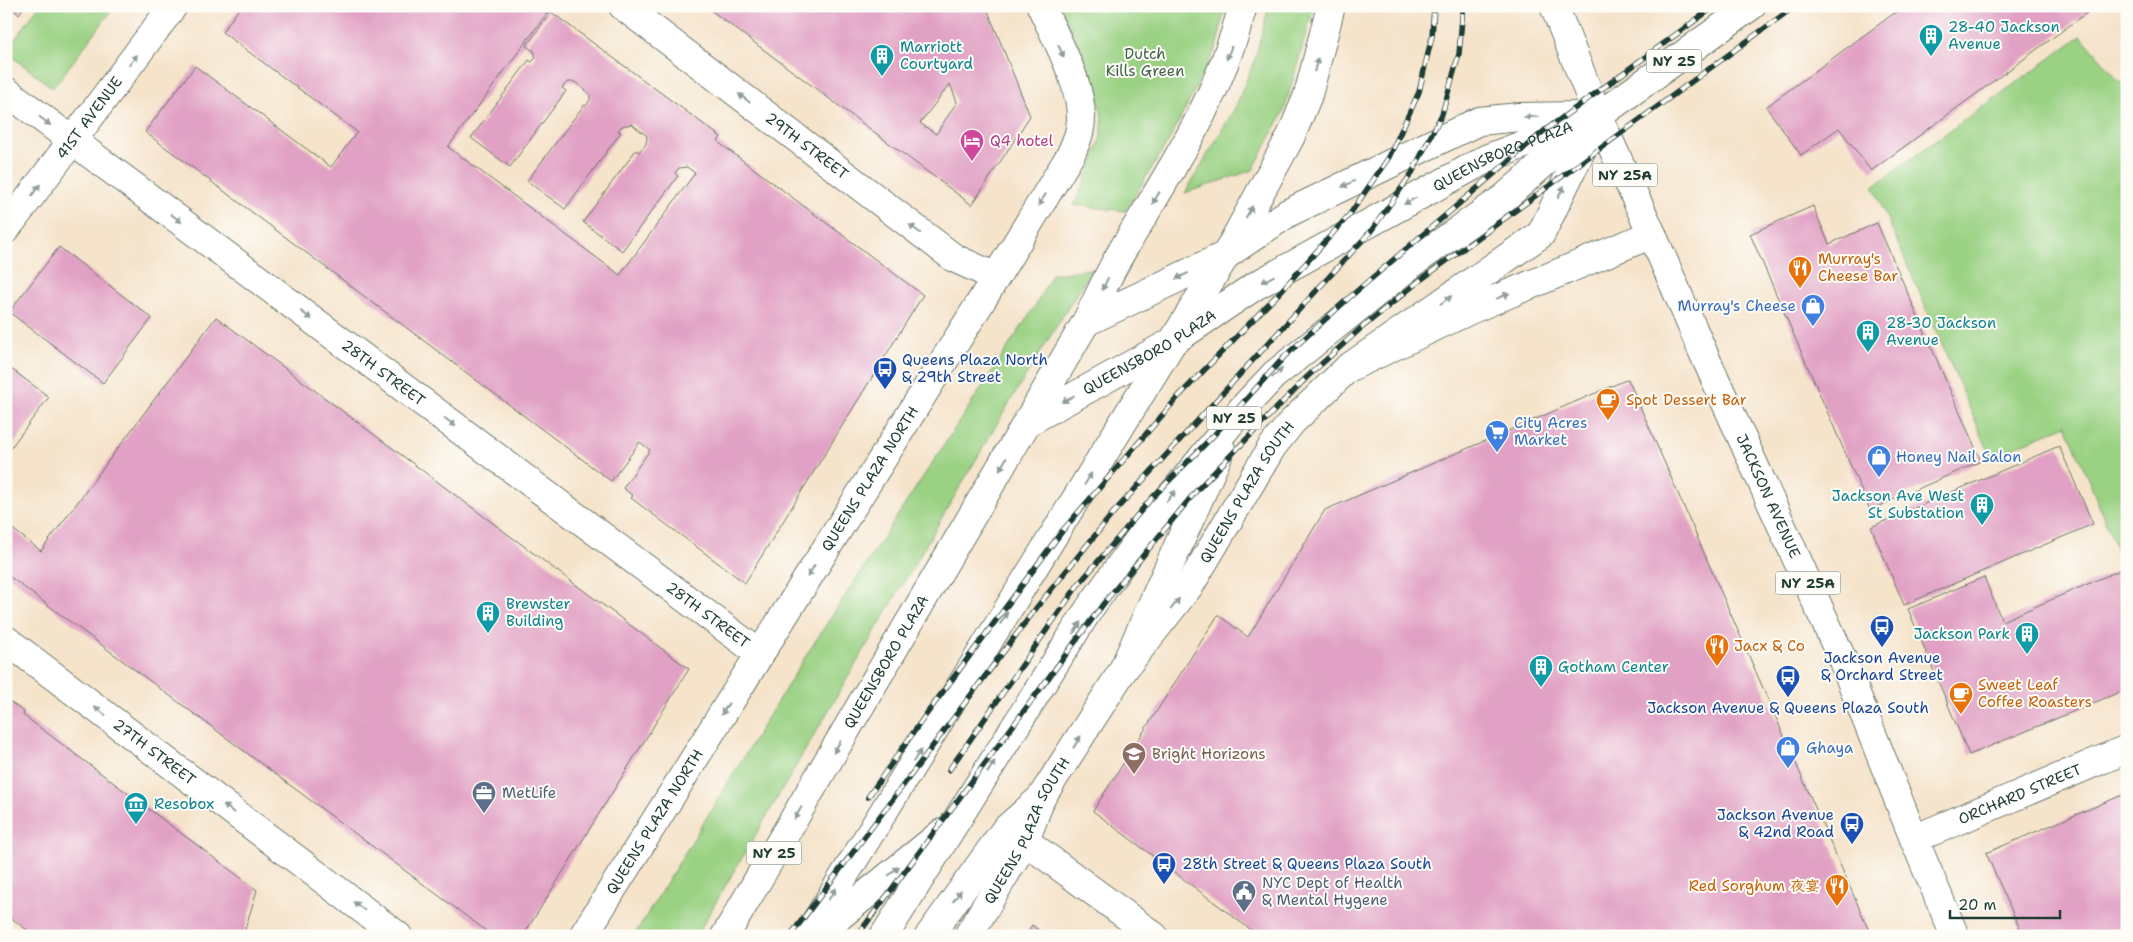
<svg xmlns="http://www.w3.org/2000/svg" width="2133" height="942" viewBox="0 0 2133 942" font-family="'Shantell Sans','LXGW WenKai TC',sans-serif">
	<style>
		.green { fill: #9ad183; stroke: #5c875c }
		.building { fill: #e1a1c4; fill-rule: evenodd }
		.lines { fill: none; stroke-linecap: round; stroke-linejoin: round }
		.street-casing { stroke: #6a7768; stroke-width: 30 }
		.secondary-casing { stroke: #6a7768; stroke-width: 30 }
		.primary-casing { stroke: #6a7768; stroke-width: 30 }
		.highway-casing { stroke: #6a7768; stroke-width: 30 }
		.street { stroke: #fff; stroke-width: 28 }
		.secondary { stroke: #fff; stroke-width: 28 }
		.primary { stroke: #fff; stroke-width: 28 }
		.highway { stroke: #fff; stroke-width: 28 }
		.rail-casing { stroke: #1f3d34; stroke-width: 5.5 }
		.rail { stroke: #fdfcf7; stroke-width: 4; stroke-dasharray: 11; stroke-linecap: butt }
		.oneway { fill: #8f9e9a }
		.labels { text-anchor: middle; stroke-width: 4; stroke-linejoin: round; paint-order: stroke }
		.shield { fill: #fdfcf7; stroke: #62766e; stroke-width: 1 }
		.shield-label { font-size: 14px; font-weight: bold; fill: #1f3d34 }
		.culture-label { font-size: 15px; fill: #0d838f; stroke: #fdfcf7; text-anchor: start }
		.park-label { font-size: 15px; fill: #3e6248; stroke: #fdfcf7 }
		.street-label { font-size: 15px; fill: #1f3d34; stroke: #fdfcf7 }
		.hotel-label { font-size: 15px; fill: #b23c85; stroke: #fdfcf7; text-anchor: start }
		.food-label { font-size: 15px; fill: #c56008; stroke: #fdfcf7; text-anchor: start }
		.shop-label { font-size: 15px; fill: #366cbe; stroke: #fdfcf7; text-anchor: start }
		.transit-label { font-size: 15px; fill: #164399; stroke: #fdfcf7; text-anchor: start }
		.education-label { font-size: 15px; fill: #785e54; stroke: #fdfcf7; text-anchor: start }
		.service-label { font-size: 15px; fill: #4e5e75; stroke: #fdfcf7; text-anchor: start }
	</style>
	<rect width="100%" height="100%" fill="#fdfcf7"/>
	<filter id="ink" filterUnits="userSpaceOnUse"><feTurbulence type="fractalNoise" baseFrequency=".02" numOctaves="2"/><feDisplacementMap in="SourceGraphic" scale="10" xChannelSelector="R" yChannelSelector="G"/><feConvolveMatrix kernelMatrix="1 2 1 2 8 2 1 2 1" color-interpolation-filters="sRGB"/></filter>
	<filter id="wash" filterUnits="userSpaceOnUse"><feTurbulence type="fractalNoise" baseFrequency=".0096" numOctaves="4" result="noise"/><feDisplacementMap in="SourceGraphic" scale="20" xChannelSelector="R" yChannelSelector="G"/><feGaussianBlur stdDeviation="1.12" result="paint"/><feColorMatrix in="noise" values="0 0 0 0 0 0 0 0 0 0 0 0 0 0 0 0 0 1.4 0 .05"/><feComposite in="paint" operator="in"/></filter>
	<g filter="url(#wash)">
		<rect width="100%" height="100%" fill="#f5e3ca"/>
		<g class="green">
			<polygon points="39,6 115,6 53,88 6,52"/>
			<path d="M1060,6h166l-10,42 -46,91 -45,72 -51,-6c11,-25 24,-49 28,-76 4,-29 -30,-94 -42,-123z"/>
			<polygon points="1269,6 1314,6 1284,111 1253,170 1185,193 1235,108 1255,59"/>
			<polygon points="2081,36 2127,90 2127,554 2120,557 2066,425 1991,457 1873,186"/>
			<polygon points="1092,269 1011,400 696,936 634,936 805,657 1037,303 1052,274"/>
		</g>
		<g id="blocks">
			<g class="building">
				<polygon points="9,6 25,6 19,14"/>
				<polygon points="241,6 540,6 548,12 448,147 620,275 695,173 687,167 679,168 675,173 678,176 622,251 583,222 636,150 639,152 646,144 647,136 638,129 632,124 622,126 618,131 621,132 565,209 527,181 584,105 586,106 590,100 590,94 575,82 567,82 562,88 566,91 510,167 471,138 529,60 532,62 536,58 534,51 526,46 551,12 721,137 718,142 923,295 745,583 631,498 633,496 623,488 650,450 640,442 611,481 145,132 195,66 331,167 357,132 222,32"/>
				<path d="M705,6h281l44,110 -58,89zM950,84l7,18 -21,32 -16,-11z"/>
				<polygon points="1904,6 2096,6 1871,171 1839,128 1801,155 1766,107"/>
				<polygon points="1813,206 1829,244 1877,223 1981,461 1870,510 1750,234"/>
				<polygon points="59,247 152,318 103,383 9,312"/>
				<polygon points="216,317 689,669 523,936 493,936 6,574 6,524 41,551"/>
				<polygon points="6,365 49,397 6,454"/>
				<polygon points="1628,379 1870,933 1863,936 1259,936 1093,811 1218,615 1248,637 1325,510"/>
				<polygon points="2059,446 2093,524 1904,605 1871,527"/>
				<polygon points="2127,567 2127,689 1969,755 1908,609 1984,577 2002,621"/>
				<polygon points="6,699 24,712 23,715 257,890 243,936 35,936 6,914"/>
				<polygon points="2127,793 2127,936 2023,936 1986,853"/>
				<polygon points="1032,925 1046,936 1025,936"/>
			</g>
		</g>
	</g>
	<g filter="url(#ink)">
		<use href="#blocks" fill-opacity="0" stroke="#6a7768" stroke-width="1"/>
		<g class="lines">
			<defs>
				<g id="street">
					<path id="s1" d="M623,6l331,252 42,19"/>
					<path id="s2" d="M6,91l754,563"/>
					<path id="s3" d="M6,229l167,-223"/>
					<path id="s4" d="M6,640l392,296"/>
					<path id="s5" d="M1914,839l213,-90"/>
					<polyline points="1025,841 1154,936"/>
				</g>
				<g id="secondary">
					<path id="s6" d="M583,936l394,-628 94,-154c3,-8 8,-17 9,-26 7,-36 -24,-89 -39,-122"/>
					<path id="s7" d="M968,936l57,-95 16,-43 82,-128 67,-85 82,-138 20,-25 56,-54 193,-134 57,-118"/>
				</g>
				<g id="primary">
					<path id="s8" d="M1554,6l44,110 54,118 54,125 137,302 71,178 41,97"/>
					<polyline points="1598,116 1751,6"/>
					<polyline points="1348,368 1470,310 1652,234"/>
				</g>
				<g id="highway">
					<polyline points="1086,322 1226,255 1288,213 1479,121 1519,117 1579,116"/>
					<path id="s9" d="M1028,422l144,-80 83,-56 233,-128 92,-35"/>
					<polyline points="1123,670 1221,449"/>
					<path id="s10" d="M725,936l361,-614c12,-24 23,-49 36,-71 50,-83 96,-150 121,-245"/>
					<polyline points="807,936 1226,255 1291,136 1308,95 1331,6"/>
					<polyline points="815,936 942,833"/>
					<polyline points="884,936 1089,609 1162,507 1242,409 1274,375 1414,262 1504,198 1598,116"/>
					<polyline points="929,936 1005,830 1041,798"/>
				</g>
			</defs>
			<use href="#street" class="street-casing"/>
			<use href="#secondary" class="secondary-casing"/>
			<use href="#primary" class="primary-casing"/>
			<use href="#highway" class="highway-casing"/>
			<use href="#street" class="street"/>
			<use href="#secondary" class="secondary"/>
			<use href="#primary" class="primary"/>
			<use href="#highway" class="highway"/>
			<defs>
				<g id="rail">
					<polyline points="949,770 1078,585 1151,499 1213,436 1285,356 1351,296 1544,131 1715,6"/>
					<polyline points="868,797 925,716 1063,530 1178,397 1281,291 1350,214 1389,157 1419,92 1432,36 1434,6"/>
					<polyline points="790,936 1037,607 1114,512 1371,231 1412,173 1442,114 1459,54 1463,6"/>
					<polyline points="857,936 1104,603 1197,490 1307,377 1360,329 1419,281 1795,6"/>
				</g>
			</defs>
			<use href="#rail" class="rail-casing"/>
			<use href="#rail" class="rail"/>
		</g>
		<defs><path id="oneway-solid" d="M-6-.8H1V-3.2L6.5 0L1 3.2V.8H-6Z" transform="scale(1.25)"/></defs>
		<g class="oneway">
			<use href="#oneway-solid" transform="translate(1061 51) rotate(66)"/>
			<use href="#oneway-solid" transform="translate(1229 53) rotate(110)"/>
			<use href="#oneway-solid" transform="translate(133 60) rotate(-53)"/>
			<use href="#oneway-solid" transform="translate(1316 65) rotate(-75)"/>
			<use href="#oneway-solid" transform="translate(744 98) rotate(-143)"/>
			<use href="#oneway-solid" transform="translate(1531 117) rotate(179)"/>
			<use href="#oneway-solid" transform="translate(45 121) rotate(37)"/>
			<use href="#oneway-solid" transform="translate(1348 184) rotate(154)"/>
			<use href="#oneway-solid" transform="translate(36 190) rotate(-53)"/>
			<use href="#oneway-solid" transform="translate(1561 192) rotate(-64)"/>
			<use href="#oneway-solid" transform="translate(1156 198) rotate(120)"/>
			<use href="#oneway-solid" transform="translate(1042 200) rotate(122)"/>
			<use href="#oneway-solid" transform="translate(1410 201) rotate(151)"/>
			<use href="#oneway-solid" transform="translate(1249 212) rotate(-60)"/>
			<use href="#oneway-solid" transform="translate(176 218) rotate(37)"/>
			<use href="#oneway-solid" transform="translate(915 229) rotate(-143)"/>
			<use href="#oneway-solid" transform="translate(1182 276) rotate(155)"/>
			<use href="#oneway-solid" transform="translate(1268 279) rotate(151)"/>
			<use href="#oneway-solid" transform="translate(1105 284) rotate(117)"/>
			<use href="#oneway-solid" transform="translate(1503 296) rotate(-23)"/>
			<use href="#oneway-solid" transform="translate(1446 300) rotate(-35)"/>
			<use href="#oneway-solid" transform="translate(306 315) rotate(37)"/>
			<use href="#oneway-solid" transform="translate(1277 373) rotate(-41)"/>
			<use href="#oneway-solid" transform="translate(1068 399) rotate(151)"/>
			<use href="#oneway-solid" transform="translate(450 422) rotate(37)"/>
			<use href="#oneway-solid" transform="translate(1003 464) rotate(120)"/>
			<use href="#oneway-solid" transform="translate(1088 479) rotate(-59)"/>
			<use href="#oneway-solid" transform="translate(1171 496) rotate(-51)"/>
			<use href="#oneway-solid" transform="translate(811 571) rotate(122)"/>
			<use href="#oneway-solid" transform="translate(1175 604) rotate(-52)"/>
			<use href="#oneway-solid" transform="translate(1004 618) rotate(-58)"/>
			<use href="#oneway-solid" transform="translate(1077 628) rotate(-58)"/>
			<use href="#oneway-solid" transform="translate(725 709) rotate(122)"/>
			<use href="#oneway-solid" transform="translate(100 711) rotate(-143)"/>
			<use href="#oneway-solid" transform="translate(1077 742) rotate(-58)"/>
			<use href="#oneway-solid" transform="translate(837 747) rotate(120)"/>
			<use href="#oneway-solid" transform="translate(917 756) rotate(-56)"/>
			<use href="#oneway-solid" transform="translate(991 767) rotate(-58)"/>
			<use href="#oneway-solid" transform="translate(229 809) rotate(-143)"/>
			<use href="#oneway-solid" transform="translate(798 813) rotate(121)"/>
			<use href="#oneway-solid" transform="translate(894 871) rotate(-39)"/>
			<use href="#oneway-solid" transform="translate(832 894) rotate(-59)"/>
			<use href="#oneway-solid" transform="translate(957 896) rotate(-54)"/>
			<use href="#oneway-solid" transform="translate(359 906) rotate(-143)"/>
		</g>
	</g>
	<defs>
		<symbol id="building-pin" viewBox="-11 -11 22 30"><path d="M0 17L-7.5 6A9.5 9.5 0 1 1 7.5 6Z" fill="#0f9aa8" stroke="#fdfcf7"/><path d="M-4-6H4V6H1V3H-1V6H-4ZM-2.5-4.3h1.7v1.8h-1.7ZM.8-4.3h1.7v1.8H.8ZM-2.5-1h1.7V.8h-1.7ZM.8-1h1.7V.8H.8Z" fill="#fff"/></symbol>
		<symbol id="hotel-pin" viewBox="-11 -11 22 30"><path d="M0 17L-7.5 6A9.5 9.5 0 1 1 7.5 6Z" fill="#d1479c" stroke="#fdfcf7"/><path d="M-6-4.5h1.5V1H6V5H4.5V3h-9V5H-6ZM-4 0a1.8 1.8 0 1 1 3.6 0ZM.5 0V-2.5h3Q6-2.5 6 0Z" fill="#fff"/></symbol>
		<symbol id="restaurant-pin" viewBox="-11 -11 22 30"><path d="M0 17L-7.5 6A9.5 9.5 0 1 1 7.5 6Z" fill="#e8710a" stroke="#fdfcf7"/><path d="M-5-6h1v4h1v-4h1v4h1v-4h1v5L-1.5 .5V6h-2V.5L-5-1ZM5-6V6H3V1.5H1.5Q1.5-4 5-6Z" fill="#fff"/></symbol>
		<symbol id="shop-pin" viewBox="-11 -11 22 30"><path d="M0 17L-7.5 6A9.5 9.5 0 1 1 7.5 6Z" fill="#3f7fe0" stroke="#fdfcf7"/><path d="M-5-2.5h2.3a2.7 3.5 0 0 1 5.4 0H5L5.5 6h-11ZM-1.5-2.5h3a1.5 2.3 0 0 0-3 0Z" fill="#fff"/></symbol>
		<symbol id="bus-pin" viewBox="-11 -11 22 30"><path d="M0 17L-7.5 6A9.5 9.5 0 1 1 7.5 6Z" fill="#1a4fb4" stroke="#fdfcf7"/><path d="M-5-6H5V4H4V6H2V4H-2V6H-4V4H-5ZM-3.5-4V0h7V-4ZM-3.5 1.2v1.5H-2V1.2ZM2 1.2v1.5H3.5V1.2Z" fill="#fff"/></symbol>
		<symbol id="cafe-pin" viewBox="-11 -11 22 30"><path d="M0 17L-7.5 6A9.5 9.5 0 1 1 7.5 6Z" fill="#e8710a" stroke="#fdfcf7"/><path d="M-5.5-4.5H6V0H3Q3 3.5 0 3.5H-2.5Q-5.5 3.5-5.5 0ZM3-3.2v2h1.7v-2ZM-6 4.5H4V6H-6Z" fill="#fff"/></symbol>
		<symbol id="supermarket-pin" viewBox="-11 -11 22 30"><path d="M0 17L-7.5 6A9.5 9.5 0 1 1 7.5 6Z" fill="#3f7fe0" stroke="#fdfcf7"/><path d="M-6-5.5h2.5l.6 2H6L4.5 2H-2.5L-4.4-4H-6ZM-1.5 3.2a1.3 1.3 0 1 0 .1 0ZM3 3.2a1.3 1.3 0 1 0 .1 0Z" fill="#fff"/></symbol>
		<symbol id="school-pin" viewBox="-11 -11 22 30"><path d="M0 17L-7.5 6A9.5 9.5 0 1 1 7.5 6Z" fill="#8d6e63" stroke="#fdfcf7"/><path d="M0-5L7-2L0 1L-7-2ZM-4 1L0 2.5L4 1V4Q0 6-4 4Z" fill="#fff"/></symbol>
		<symbol id="office-pin" viewBox="-11 -11 22 30"><path d="M0 17L-7.5 6A9.5 9.5 0 1 1 7.5 6Z" fill="#5c6f8a" stroke="#fdfcf7"/><path d="M-6-3h4V-5.5h4V-3h4V5H-6ZM-1-4.5V-3h2v-1.5ZM-6 0V1H6V0Z" fill="#fff"/></symbol>
		<symbol id="museum-pin" viewBox="-11 -11 22 30"><path d="M0 17L-7.5 6A9.5 9.5 0 1 1 7.5 6Z" fill="#0f9aa8" stroke="#fdfcf7"/><path d="M0-6L6-3V-2H-6V-3ZM-5-1h2V3h-2ZM-1-1h2V3h-2ZM3-1h2V3H3ZM-6 4H6V6H-6Z" fill="#fff"/></symbol>
		<symbol id="civic-pin" viewBox="-11 -11 22 30"><path d="M0 17L-7.5 6A9.5 9.5 0 1 1 7.5 6Z" fill="#5c6f8a" stroke="#fdfcf7"/><path d="M-.6-6.5H3V-4.5H.6V-3L4-1V1h2V6H-6V1h2V-1L-.6-3ZM-1.2 2.5V6h2.4V2.5Z" fill="#fff"/></symbol>
	</defs>
	<g fill-rule="evenodd">
		<use href="#building-pin" x="1917" y="22" width="28" height="38"/>
		<use href="#building-pin" x="868" y="42" width="28" height="38"/>
		<use href="#hotel-pin" x="958" y="127" width="28" height="38"/>
		<use href="#restaurant-pin" x="1786" y="254" width="28" height="38"/>
		<use href="#shop-pin" x="1799" y="292" width="28" height="38"/>
		<use href="#building-pin" x="1854" y="318" width="28" height="38"/>
		<use href="#bus-pin" x="871" y="355" width="28" height="38"/>
		<use href="#cafe-pin" x="1594" y="386" width="28" height="38"/>
		<use href="#supermarket-pin" x="1483" y="418" width="28" height="38"/>
		<use href="#shop-pin" x="1865" y="443" width="28" height="38"/>
		<use href="#building-pin" x="1968" y="491" width="28" height="38"/>
		<use href="#building-pin" x="474" y="599" width="28" height="38"/>
		<use href="#bus-pin" x="1868" y="613" width="28" height="38"/>
		<use href="#building-pin" x="2013" y="620" width="28" height="38"/>
		<use href="#restaurant-pin" x="1703" y="632" width="28" height="38"/>
		<use href="#building-pin" x="1527" y="653" width="28" height="38"/>
		<use href="#bus-pin" x="1774" y="663" width="28" height="38"/>
		<use href="#cafe-pin" x="1947" y="680" width="28" height="38"/>
		<use href="#shop-pin" x="1774" y="734" width="28" height="38"/>
		<use href="#school-pin" x="1120" y="740" width="28" height="38"/>
		<use href="#office-pin" x="470" y="779" width="28" height="38"/>
		<use href="#museum-pin" x="122" y="790" width="28" height="38"/>
		<use href="#bus-pin" x="1838" y="810" width="28" height="38"/>
		<use href="#bus-pin" x="1150" y="850" width="28" height="38"/>
		<use href="#restaurant-pin" x="1823" y="872" width="28" height="38"/>
		<use href="#civic-pin" x="1230" y="878" width="28" height="38"/>
	</g>
	<g class="labels">
		<g class="shield">
			<rect x="1646.5" y="49.5" width="55" height="23" rx="4"/>
			<rect x="1592.5" y="163.5" width="65" height="23" rx="4"/>
			<rect x="1206.5" y="406.5" width="55" height="23" rx="4"/>
			<rect x="1775.5" y="571.5" width="65" height="23" rx="4"/>
			<rect x="746.5" y="841.5" width="55" height="23" rx="4"/>
		</g>
		<g class="shield-label">
			<text x="1674" y="66">NY 25</text>
			<text x="1625" y="180">NY 25A</text>
			<text x="1234" y="423">NY 25</text>
			<text x="1808" y="588">NY 25A</text>
			<text x="774" y="858">NY 25</text>
		</g>
		<g class="culture-label">
			<text x="1948" y="32">28-40 Jackson<tspan x="1948" dy="17">Avenue</tspan></text>
			<text x="900" y="52">Marriott<tspan x="900" dy="17">Courtyard</tspan></text>
			<text x="1886" y="328">28-30 Jackson<tspan x="1886" dy="17">Avenue</tspan></text>
			<text x="1964" y="501" text-anchor="end">Jackson Ave West<tspan x="1964" dy="17">St Substation</tspan></text>
			<text x="506" y="609">Brewster<tspan x="506" dy="17">Building</tspan></text>
			<text x="2010" y="639" text-anchor="end">Jackson Park</text>
			<text x="1558" y="672">Gotham Center</text>
			<text x="154" y="809">Resobox</text>
		</g>
		<g class="park-label">
			<text x="1145" y="59">Dutch<tspan x="1145" dy="17">Kills Green</tspan></text>
		</g>
		<g class="street-label">
			<text dy="5" stroke="none"><textPath href="#s3" startOffset="139">41ST AVENUE</textPath></text>
			<text dy="5" stroke="none"><textPath href="#s1" startOffset="231">29TH STREET</textPath></text>
			<text dy="5" stroke="none"><textPath href="#s9" startOffset="545">QUEENSBORO PLAZA</textPath></text>
			<text dy="5" stroke="none"><textPath href="#s9" startOffset="140">QUEENSBORO PLAZA</textPath></text>
			<text dy="5" stroke="none"><textPath href="#s2" startOffset="471">28TH STREET</textPath></text>
			<text dy="5" stroke="none"><textPath href="#s6" startOffset="540">QUEENS PLAZA NORTH</textPath></text>
			<text dy="5" stroke="none"><textPath href="#s7" startOffset="526">QUEENS PLAZA SOUTH</textPath></text>
			<text dy="5" stroke="none"><textPath href="#s8" startOffset="535">JACKSON AVENUE</textPath></text>
			<text dy="5" stroke="none"><textPath href="#s2" startOffset="876">28TH STREET</textPath></text>
			<text dy="5" stroke="none"><textPath href="#s10" startOffset="318">QUEENSBORO PLAZA</textPath></text>
			<text dy="5" stroke="none"><textPath href="#s4" startOffset="186">27TH STREET</textPath></text>
			<text dy="5" stroke="none"><textPath href="#s5" startOffset="115">ORCHARD STREET</textPath></text>
			<text dy="5" stroke="none"><textPath href="#s6" startOffset="135">QUEENS PLAZA NORTH</textPath></text>
			<text dy="5" stroke="none"><textPath href="#s7" startOffset="121">QUEENS PLAZA SOUTH</textPath></text>
		</g>
		<g class="hotel-label">
			<text x="990" y="146">Q4 hotel</text>
		</g>
		<g class="food-label">
			<text x="1818" y="264">Murray's<tspan x="1818" dy="17">Cheese Bar</tspan></text>
			<text x="1626" y="405">Spot Dessert Bar</text>
			<text x="1734" y="651">Jacx &amp; Co</text>
			<text x="1978" y="690">Sweet Leaf<tspan x="1978" dy="17">Coffee Roasters</tspan></text>
			<text x="1820" y="891" text-anchor="end">Red Sorghum 夜宴</text>
		</g>
		<g class="shop-label">
			<text x="1796" y="311" text-anchor="end">Murray's Cheese</text>
			<text x="1514" y="428">City Acres<tspan x="1514" dy="17">Market</tspan></text>
			<text x="1896" y="462">Honey Nail Salon</text>
			<text x="1806" y="753">Ghaya</text>
		</g>
		<g class="transit-label">
			<text x="902" y="365">Queens Plaza North<tspan x="902" dy="17">&amp; 29th Street</tspan></text>
			<text x="1882" y="663" text-anchor="middle">Jackson Avenue<tspan x="1882" dy="17">&amp; Orchard Street</tspan></text>
			<text x="1788" y="713" text-anchor="middle">Jackson Avenue &amp; Queens Plaza South</text>
			<text x="1834" y="820" text-anchor="end">Jackson Avenue<tspan x="1834" dy="17">&amp; 42nd Road</tspan></text>
			<text x="1182" y="869">28th Street &amp; Queens Plaza South</text>
		</g>
		<g class="education-label">
			<text x="1152" y="759">Bright Horizons</text>
		</g>
		<g class="service-label">
			<text x="502" y="798">MetLife</text>
			<text x="1262" y="888">NYC Dept of Health<tspan x="1262" dy="17">&amp; Mental Hygene</tspan></text>
		</g>
	</g>
	<rect width="2133" height="942" fill="none" stroke="#fdfcf7" stroke-width="25"/>
	<path d="M1950 910v8h110v-8" fill="none" stroke="#1f3d34" stroke-width="2.5"/>
	<text x="1958" y="910" font-size="15" fill="#1f3d34" stroke="#fdfcf7" stroke-width="4" paint-order="stroke">20 m</text>
</svg>
